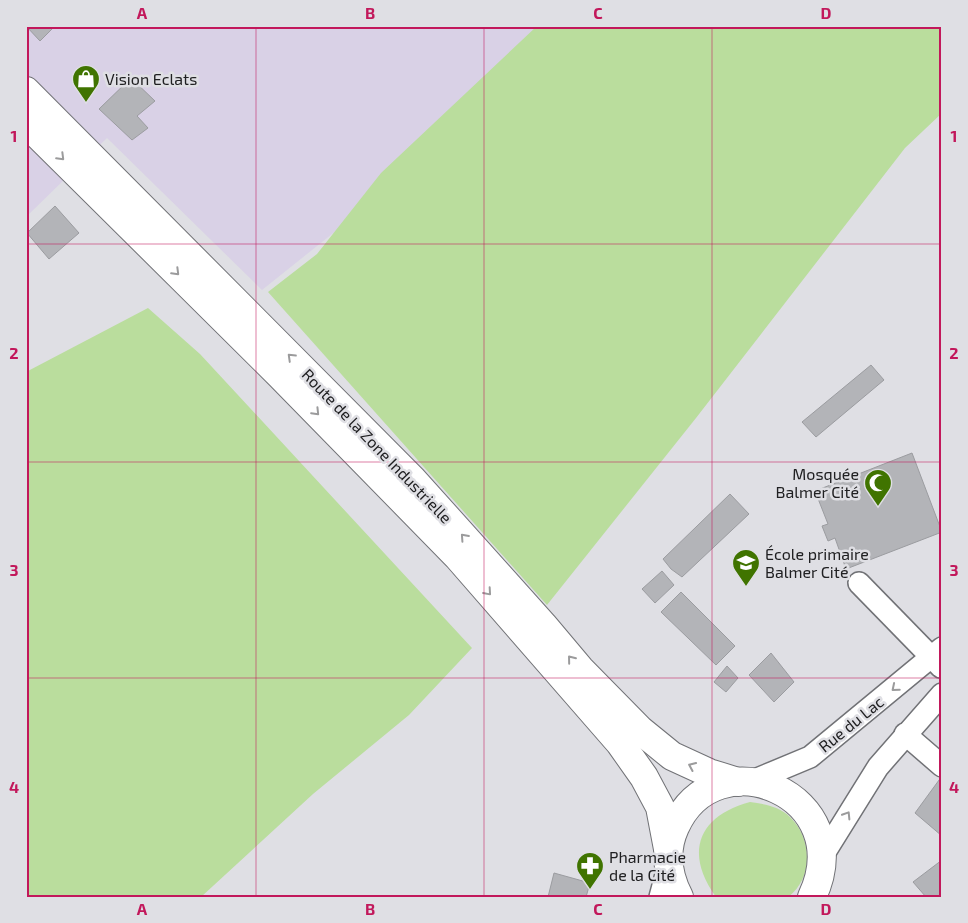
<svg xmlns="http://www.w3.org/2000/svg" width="968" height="923" viewBox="0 0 968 923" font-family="'Exo 2',sans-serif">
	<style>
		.industrial { fill: #d9d1e6 }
		.green { fill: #badd9d }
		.building { fill: #b3b4b8; stroke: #9b9ca0 }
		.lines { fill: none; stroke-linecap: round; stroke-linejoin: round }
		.minor-casing { stroke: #717276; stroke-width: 24 }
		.major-casing { stroke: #717276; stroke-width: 30 }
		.minor { stroke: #fff; stroke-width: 21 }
		.major { stroke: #fff; stroke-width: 28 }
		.oneway { stroke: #9b9b9c }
		.grid { fill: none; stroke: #c2185b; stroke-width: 1; stroke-opacity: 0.55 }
		.labels { text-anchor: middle; stroke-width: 5; stroke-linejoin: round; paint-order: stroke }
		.poi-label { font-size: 16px; fill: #202022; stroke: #dfdfe4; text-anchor: start }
		.street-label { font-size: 16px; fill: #202022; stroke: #dfdfe4 }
		.neatline { fill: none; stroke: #c2185b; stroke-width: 2 }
		.grid-label { font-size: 16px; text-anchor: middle; font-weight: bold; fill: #c2185b }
	</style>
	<rect width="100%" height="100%" fill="#dfdfe4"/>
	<polygon class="industrial" points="26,26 592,26 262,290 107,138 26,217"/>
	<g class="green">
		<polygon points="537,26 942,26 942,113 905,148 696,418 547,605 268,292 317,254 381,173"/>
		<polygon points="148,308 200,354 472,648 409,715 313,794 201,897 26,897 26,372"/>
		<path d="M750,802c14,2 29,4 40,15 22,21 24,61 -2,80h-72c-32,-44 -18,-81 34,-95z"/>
	</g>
	<g class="building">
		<polygon points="26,26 43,28 55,26 40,41"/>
		<polygon points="131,78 155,101 137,116 148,128 132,140 99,109"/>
		<polygon points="55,206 79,233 49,259 27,233"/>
		<polygon points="871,365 884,380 816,437 802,422"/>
		<polygon points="912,453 942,532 846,569 835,538 828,541 822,526 828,524 815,491"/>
		<polygon points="730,494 749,514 682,577 671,569 663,559"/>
		<polygon points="662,571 674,585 655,603 642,589"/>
		<polygon points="681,592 735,646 716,665 661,612"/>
		<polygon points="771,653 794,682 774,702 749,675"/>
		<polygon points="727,666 738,678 726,692 714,682"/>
		<polygon points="942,776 942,836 915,813"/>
		<polygon points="942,860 942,897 926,897 913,882"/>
		<polygon points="554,873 590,883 586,897 548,897"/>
	</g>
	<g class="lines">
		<defs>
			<g id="minor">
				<polyline points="859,583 941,667"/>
				<polyline points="905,734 942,766"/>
				<polyline points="750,782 810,757 942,648"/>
				<polyline points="822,857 878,767 942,694"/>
				<polyline points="660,897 668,867"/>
			</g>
			<g id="major">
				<polyline points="26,91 412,479 543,625 580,669 640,730 672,756 709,773 738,782"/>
				<polyline points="26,123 280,375 458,557 620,743 644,777 660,807 668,849"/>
				<path d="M679,897c-12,-23 -15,-46 -4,-70 41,-92 185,-32 137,70"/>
			</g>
		</defs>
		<use href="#minor" class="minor-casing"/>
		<use href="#major" class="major-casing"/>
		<use href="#minor" class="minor"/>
		<use href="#major" class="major"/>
	</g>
	<defs><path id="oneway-chevron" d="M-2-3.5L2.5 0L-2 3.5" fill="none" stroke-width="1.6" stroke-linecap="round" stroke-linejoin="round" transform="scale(1.25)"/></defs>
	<g class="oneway">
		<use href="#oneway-chevron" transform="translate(61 157) rotate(45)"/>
		<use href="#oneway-chevron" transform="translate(176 272) rotate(45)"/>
		<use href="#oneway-chevron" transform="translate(291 357) rotate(-136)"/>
		<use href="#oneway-chevron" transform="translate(316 412) rotate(46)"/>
		<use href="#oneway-chevron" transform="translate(464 537) rotate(-132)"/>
		<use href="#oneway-chevron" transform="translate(488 592) rotate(49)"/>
		<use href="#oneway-chevron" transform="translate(571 659) rotate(-129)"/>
		<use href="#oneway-chevron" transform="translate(895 688) rotate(140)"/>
		<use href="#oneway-chevron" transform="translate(692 766) rotate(-156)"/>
		<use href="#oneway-chevron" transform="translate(847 815) rotate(-58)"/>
	</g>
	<path class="grid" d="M256,26v871M484,26v871M712,26v871M26,244h916M26,462h916M26,678h916"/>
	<defs>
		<symbol id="shop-pin" viewBox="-11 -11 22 30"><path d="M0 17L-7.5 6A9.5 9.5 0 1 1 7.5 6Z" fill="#407400" stroke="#dfdfe4"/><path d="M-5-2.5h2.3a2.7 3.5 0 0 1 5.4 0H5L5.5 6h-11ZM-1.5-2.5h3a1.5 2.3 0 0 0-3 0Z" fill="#fff"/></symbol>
		<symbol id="mosque-pin" viewBox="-11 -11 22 30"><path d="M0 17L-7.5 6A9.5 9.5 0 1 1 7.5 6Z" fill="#407400" stroke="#dfdfe4"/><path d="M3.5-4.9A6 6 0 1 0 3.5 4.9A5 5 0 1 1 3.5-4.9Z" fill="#fff"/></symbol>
		<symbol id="school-pin" viewBox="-11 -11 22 30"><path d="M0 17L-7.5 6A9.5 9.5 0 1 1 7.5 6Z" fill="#407400" stroke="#dfdfe4"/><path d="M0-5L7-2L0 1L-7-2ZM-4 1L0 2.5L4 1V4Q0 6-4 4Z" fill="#fff"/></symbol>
		<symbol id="pharmacy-pin" viewBox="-11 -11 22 30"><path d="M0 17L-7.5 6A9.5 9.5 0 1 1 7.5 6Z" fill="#407400" stroke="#dfdfe4"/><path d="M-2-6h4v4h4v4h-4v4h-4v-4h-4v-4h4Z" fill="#fff"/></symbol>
	</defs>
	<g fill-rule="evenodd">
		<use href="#shop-pin" x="70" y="63" width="32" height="43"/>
		<use href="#mosque-pin" x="862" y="467" width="32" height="43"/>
		<use href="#school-pin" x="730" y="547" width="32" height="43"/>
		<use href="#pharmacy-pin" x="574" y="850" width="32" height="43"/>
	</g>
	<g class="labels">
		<g class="poi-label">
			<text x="105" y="85">Vision Eclats</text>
			<text x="859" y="480" text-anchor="end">Mosquée<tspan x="859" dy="18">Balmer Cité</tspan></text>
			<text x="765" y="560">École primaire<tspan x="765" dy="18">Balmer Cité</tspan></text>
			<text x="609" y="863">Pharmacie<tspan x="609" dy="18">de la Cité</tspan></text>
		</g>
		<g class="street-label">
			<text transform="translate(377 446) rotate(46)" y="6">Route de la Zone Industrielle</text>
			<text transform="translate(851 724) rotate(-39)" y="6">Rue du Lac</text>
		</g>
	</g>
	<rect width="968" height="923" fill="none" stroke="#dfdfe4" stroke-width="55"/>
	<rect x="28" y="28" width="912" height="868" class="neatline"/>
	<g class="grid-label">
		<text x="142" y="19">A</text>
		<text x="370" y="19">B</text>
		<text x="598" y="19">C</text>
		<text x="826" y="19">D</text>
		<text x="14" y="142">1</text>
		<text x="954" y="142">1</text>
		<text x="14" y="359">2</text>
		<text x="954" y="359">2</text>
		<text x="14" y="576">3</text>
		<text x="954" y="576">3</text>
		<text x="14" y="793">4</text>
		<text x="954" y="793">4</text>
		<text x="142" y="915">A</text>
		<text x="370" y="915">B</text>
		<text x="598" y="915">C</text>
		<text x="826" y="915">D</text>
	</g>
</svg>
